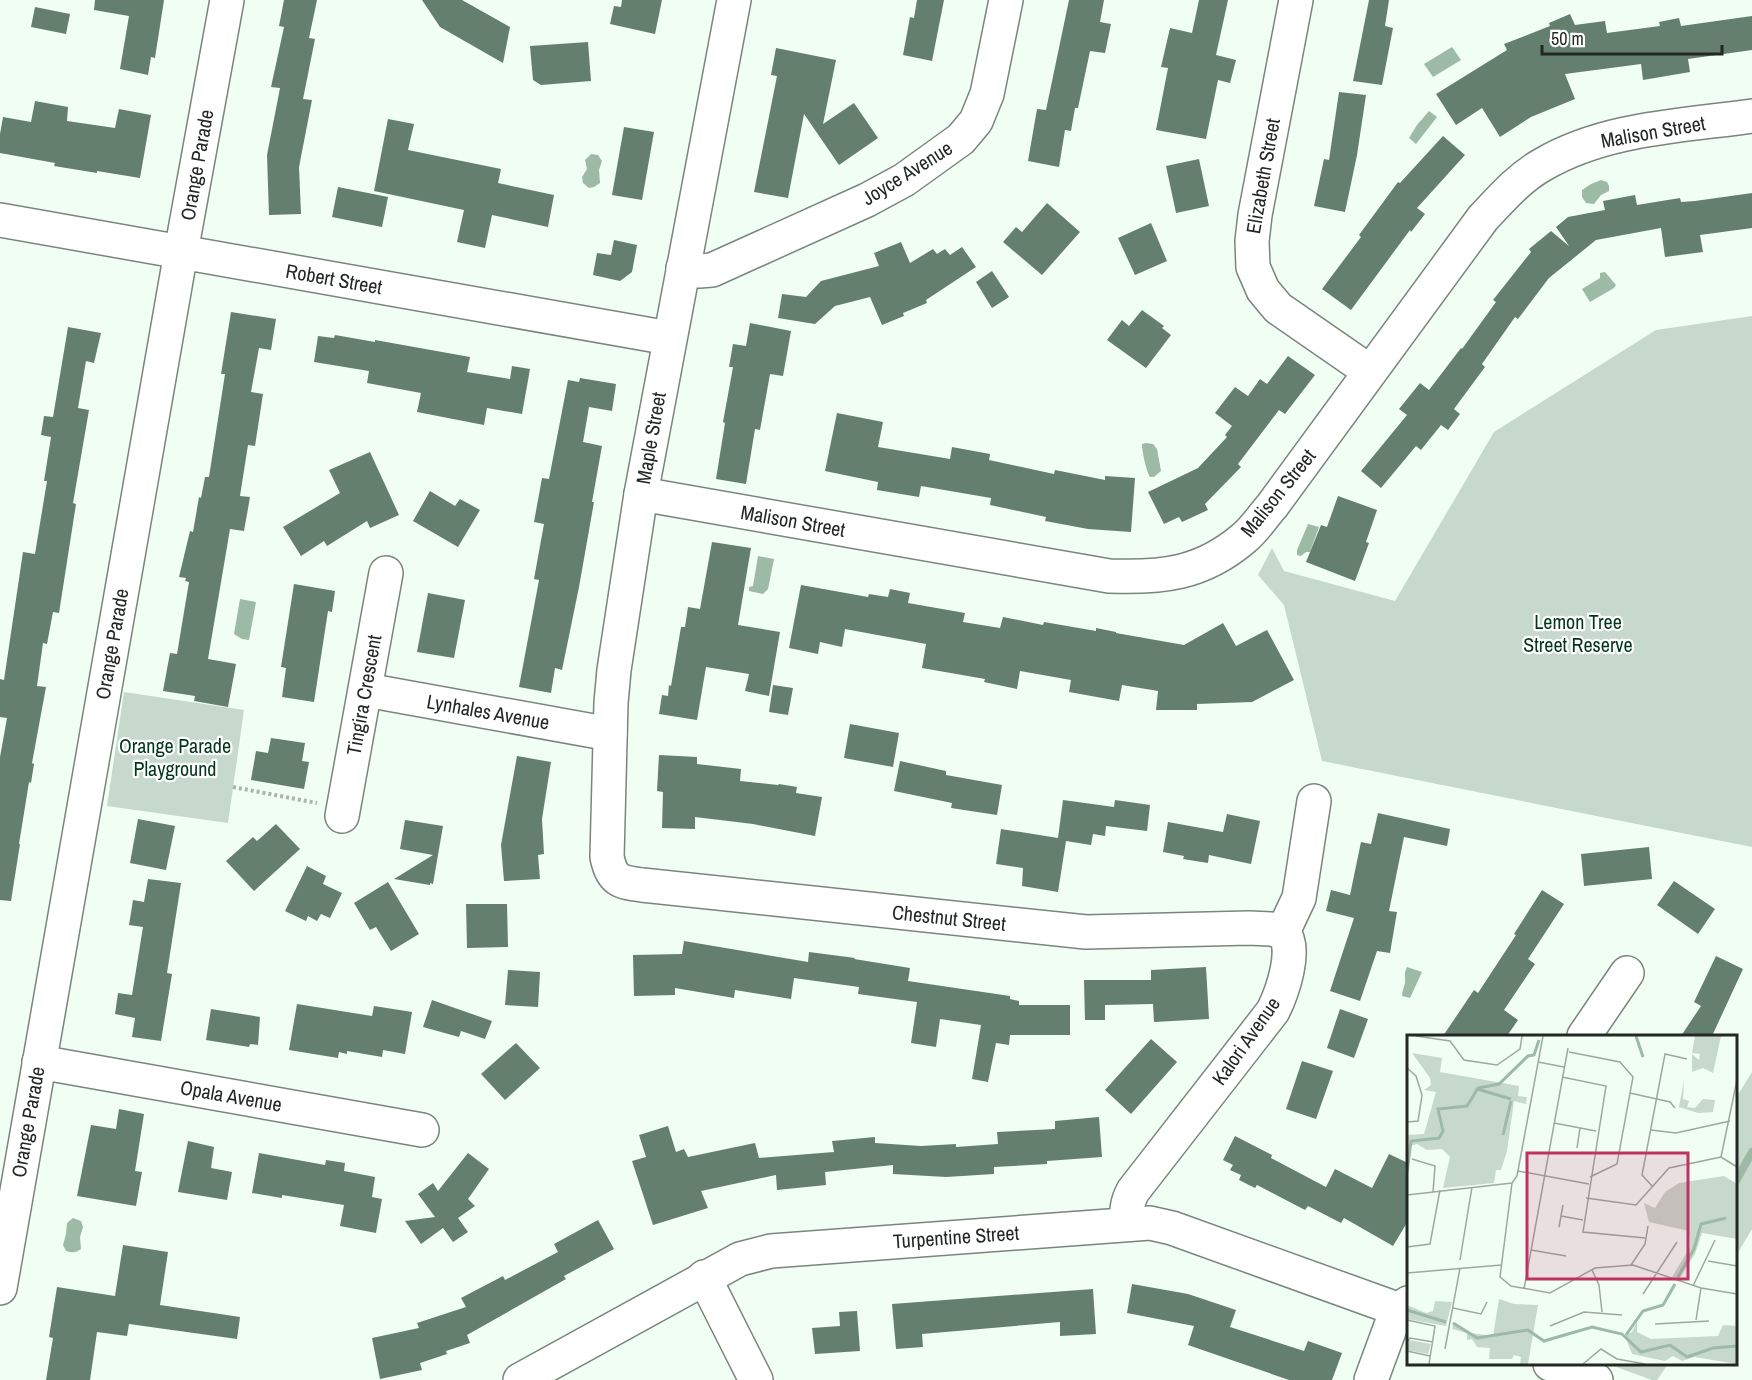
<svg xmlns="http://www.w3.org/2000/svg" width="1752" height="1380" viewBox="0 0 1752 1380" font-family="'Archivo Narrow',sans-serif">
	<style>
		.green { fill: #c6d9cc }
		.water { fill: #9dbaa7 }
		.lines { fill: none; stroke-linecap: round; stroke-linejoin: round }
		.stream { stroke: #9dbaa7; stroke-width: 8 }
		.building { fill: #647f6d }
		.minor-casing { stroke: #79857d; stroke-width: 36 }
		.path { stroke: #aab5ad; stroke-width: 4; stroke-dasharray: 3 3; stroke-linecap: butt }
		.minor { stroke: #fff; stroke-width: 33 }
		.labels { text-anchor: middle; stroke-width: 4.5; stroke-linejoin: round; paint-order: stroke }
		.street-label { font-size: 20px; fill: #232824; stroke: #fff }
		.park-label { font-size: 20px; fill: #00361b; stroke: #fff }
		.inset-river { fill: none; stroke: #9dbaa7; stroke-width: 3 }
		.inset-road { fill: none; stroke: #9ea8a1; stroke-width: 1.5 }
		.view { fill: #c03262; fill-opacity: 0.15; stroke: #c03262; stroke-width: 3 }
		.inset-edge { fill: none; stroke: #232824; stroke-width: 3 }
	</style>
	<rect width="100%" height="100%" fill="#f0fef4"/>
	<g class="green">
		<polygon points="1752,316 1752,847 1322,761 1284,605 1258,575 1272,548 1284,571 1395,601 1494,432 1656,330"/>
		<polygon points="124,692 244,710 228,823 107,806"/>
		<polygon points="1752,1072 1752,1229 1736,1256 1736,1098"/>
		<polygon points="1608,1364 1668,1364 1657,1380 1652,1380"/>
	</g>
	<g class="water">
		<polygon points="1452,47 1461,60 1433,77 1424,64"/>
		<polygon points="1429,111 1437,117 1416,144 1409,138 1417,125"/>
		<polygon points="591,154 598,155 602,161 599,170 600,183 594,187 589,188 583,183 582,177 587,169 585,160"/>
		<polygon points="1601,180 1607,182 1609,186 1609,191 1601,195 1594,204 1586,203 1582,197 1582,190 1591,184"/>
		<polygon points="1605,272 1616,285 1614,288 1590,302 1582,289 1600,278 1600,273"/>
		<path d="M1146,443l7,1 4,5 4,22 -7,6h-4c-4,-6 -8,-26 -8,-33z"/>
		<polygon points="1308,524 1319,527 1310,552 1306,552 1301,556 1297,555 1297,550"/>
		<polygon points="758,556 774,559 768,589 763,594 749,591 749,587 753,586"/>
		<polygon points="240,599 256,602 249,640 242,639 234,634"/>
		<path d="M1407,967l15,5 -12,26 -8,-2c0,-5 2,-8 3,-13 1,-8 -2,-8 2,-16z"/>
		<path d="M73,1218l8,3 2,6 -3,10 1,12c-5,4 -9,4 -15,2l-3,-6 3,-11 1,-11z"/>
	</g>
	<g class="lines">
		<polyline class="stream" points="1736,1181 1752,1152"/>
	</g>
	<g class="building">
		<polygon points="95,0 164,0 155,58 151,57 148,75 120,69 129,16 94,10"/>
		<polygon points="284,0 317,0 309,38 315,39 303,99 312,100 299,167 301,214 269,215 267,155 280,88 271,87 284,27 279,26"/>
		<polygon points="422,0 462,0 510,27 503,63 440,27"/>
		<polygon points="622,0 662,0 655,34 610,24 614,6 621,7"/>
		<polygon points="917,0 944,0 932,61 903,55 910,17 914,18"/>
		<polygon points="1069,0 1104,0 1100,22 1111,24 1105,53 1090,51 1078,108 1075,108 1071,131 1065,130 1059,167 1028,161 1037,109 1046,110"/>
		<polygon points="1199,0 1228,0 1216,55 1236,60 1230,83 1218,80 1206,139 1156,130 1168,68 1161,67 1170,28 1192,33"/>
		<polygon points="1369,0 1389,0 1385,26 1393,28 1382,85 1353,81"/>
		<polygon points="35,7 70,14 66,34 31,27"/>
		<polygon points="1570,14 1575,25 1605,21 1607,33 1660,26 1659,22 1679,18 1681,26 1752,16 1752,50 1688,59 1690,72 1643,80 1641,64 1565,74 1575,99 1531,117 1500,137 1482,108 1456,125 1436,94 1507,50 1504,44 1550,26 1549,23"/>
		<polygon points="588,42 591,81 541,85 533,80 530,46"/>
		<polygon points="776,48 836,60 823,124 854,103 878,138 839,165 804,114 788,198 754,192 777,76 771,75"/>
		<polygon points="1339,92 1366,95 1357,155 1345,212 1314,206 1324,159 1329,160"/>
		<polygon points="35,101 68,107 67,121 115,128 119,109 151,115 140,178 97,171 97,173 54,166 55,163 0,153 0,134 3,117 31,122"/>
		<polygon points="388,119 414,124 408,150 501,169 498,183 554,195 548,227 492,215 485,248 457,242 464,210 374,191"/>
		<polygon points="624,127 654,132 642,200 612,195"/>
		<polygon points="1443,136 1465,155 1417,208 1425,214 1411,232 1410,230 1351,310 1322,289 1361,237 1359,235 1398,182 1400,183"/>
		<polygon points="1199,159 1209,206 1176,213 1166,166"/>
		<polygon points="338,187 388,197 382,227 332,217"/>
		<polygon points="1752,193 1752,228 1700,235 1703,252 1665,257 1661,228 1596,240 1549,278 1518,319 1515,317 1482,364 1485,367 1454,409 1460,414 1448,430 1441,425 1421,450 1416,446 1381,488 1361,471 1407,415 1399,409 1420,383 1429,390 1461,348 1462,349 1496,302 1493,300 1531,252 1529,249 1551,231 1569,246 1556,227 1568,217 1605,210 1603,201 1635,195 1637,205 1680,198 1681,202 1695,201"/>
		<polygon points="1047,203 1080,232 1042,275 1003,242 1016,227 1022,232"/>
		<polygon points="1151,223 1167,261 1135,275 1118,238"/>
		<polygon points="614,240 637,245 632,272 620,281 593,275 597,253 611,255"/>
		<polygon points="901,242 910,263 933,249 937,254 945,249 950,255 962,247 976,267 926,300 927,303 903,313 904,316 882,325 870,297 835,306 815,324 778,318 782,294 806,297 821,281 879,266 874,253"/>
		<polygon points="992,271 1009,297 992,308 976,282"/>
		<polygon points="1142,310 1164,326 1162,328 1171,335 1146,368 1107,340 1122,320 1129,326"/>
		<polygon points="231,312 276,319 271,350 259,348 251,392 263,394 255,446 248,445 240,496 250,497 244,531 230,529 208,659 236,664 228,707 194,701 195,696 163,691 170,653 177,654 189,582 185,581 186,578 179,577 190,531 193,532 199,497 201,498 205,477 209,477 225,374 221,374"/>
		<polygon points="750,323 791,331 783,376 770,374 760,430 755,429 746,484 716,479 725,423 723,422 733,367 729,367 733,344 746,346"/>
		<polygon points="68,327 101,333 94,363 86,361 78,408 89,410 73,503 76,504 59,613 53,612 47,644 43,643 37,686 46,687 32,763 34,764 31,783 29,782 19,844 20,844 11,901 0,900 0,757 7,718 0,717 0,679 4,680 23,552 35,554 47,481 44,481 51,437 41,435 44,416 53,417"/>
		<polygon points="335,335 375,342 375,340 470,357 467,372 510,379 512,366 530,369 522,414 487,408 484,425 417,412 421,393 367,383 369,371 314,362 318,336 334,338"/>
		<polygon points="1288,356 1315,375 1285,414 1279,410 1238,464 1241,467 1205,504 1208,510 1182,522 1179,517 1164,524 1148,492 1198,468 1227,437 1225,435 1232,426 1215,413 1235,387 1248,396 1260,379 1267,384"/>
		<polygon points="580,378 616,384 612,411 589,407 583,442 602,446 592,502 594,502 579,587 562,670 555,668 551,693 519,687 539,580 534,579 544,524 534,522 542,478 549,479 568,380 579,382"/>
		<polygon points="837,413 883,422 878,447 950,459 952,447 990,454 989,460 1054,474 1055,470 1105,480 1105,476 1135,478 1131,532 1088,529 1045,521 1046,517 990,505 991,498 921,486 919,497 877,490 878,482 825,471"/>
		<polygon points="370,452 399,515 370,528 367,521 327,546 324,541 301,556 283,527 340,493 329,470"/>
		<polygon points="430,491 455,506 460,499 480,510 458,547 413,521"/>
		<polygon points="1338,496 1377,510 1366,542 1369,543 1355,581 1306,562 1321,525 1327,527"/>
		<polygon points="712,542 751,548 738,625 780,632 769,696 745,691 749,674 706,667 697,720 659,714 662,695 668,696 669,685 671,686 681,627 685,627 688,607 700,609"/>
		<polygon points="294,584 335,591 332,612 328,611 314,702 282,697 286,668 281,667"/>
		<polygon points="801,585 868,597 869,594 888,597 890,589 910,593 908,603 965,613 963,622 1000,628 1003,617 1043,625 1044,622 1096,631 1096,628 1116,632 1116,633 1184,645 1223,623 1236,646 1267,630 1294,680 1252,702 1197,704 1197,710 1156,710 1158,691 1122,685 1119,701 1069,692 1071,680 1020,671 1017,689 984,682 985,679 922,668 926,644 845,629 842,647 820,642 818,654 789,648"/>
		<polygon points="428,593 465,600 454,658 417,652"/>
		<polygon points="773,685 793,688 788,715 769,712"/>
		<polygon points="850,724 899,733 893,767 844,758"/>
		<polygon points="271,738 305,743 302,761 309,762 304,789 251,780 256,751 268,753"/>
		<polygon points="659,755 697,757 697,764 741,769 740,781 778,785 779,784 797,787 796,793 822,797 815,836 753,824 695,817 695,829 662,828 663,792 657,791"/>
		<polygon points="517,756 551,762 542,819 544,854 538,855 540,879 504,881 501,845"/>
		<polygon points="900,761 946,771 946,775 1002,785 997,815 951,808 952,803 894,791"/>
		<polygon points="1063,800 1114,807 1115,800 1150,805 1147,831 1106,826 1105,836 1093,834 1091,845 1066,841 1058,892 1022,886 1023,868 996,864 1001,829 1058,838"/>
		<polygon points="1378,813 1450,829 1447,846 1404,837 1389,911 1397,912 1390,953 1377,951 1360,1001 1330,991 1354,918 1326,911 1331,890 1350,895 1361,842 1371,844"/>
		<polygon points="1227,814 1260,821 1251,864 1209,855 1208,863 1183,859 1184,856 1163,852 1168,822 1223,832"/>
		<polygon points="138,819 175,826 166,870 130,863"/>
		<polygon points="405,820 443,826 433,884 430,883 430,885 394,879 433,855 400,849"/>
		<polygon points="276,824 300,849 254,891 226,861 253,837 257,841"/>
		<polygon points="1649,847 1652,879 1584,886 1581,854"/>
		<polygon points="307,866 326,876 323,884 342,893 330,918 321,914 317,921 308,916 306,921 285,911"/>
		<polygon points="148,879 181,883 167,973 172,974 161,1041 132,1037 135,1018 115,1014 118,993 132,995 143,927 129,925 133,900 144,902"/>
		<polygon points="1674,881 1715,909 1698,934 1657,905"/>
		<polygon points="388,882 419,934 391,951 376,927 370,930 354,903"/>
		<polygon points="1542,890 1564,904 1528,959 1535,964 1504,1010 1518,1020 1507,1036 1443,1036 1474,990 1478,993 1516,935 1514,934"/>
		<polygon points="466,904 507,904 508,947 467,948"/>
		<polygon points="684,941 808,962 809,952 855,958 854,959 910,968 908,981 1010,996 1010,999 1019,1001 1019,1005 1070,1005 1070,1035 1010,1035 1009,1045 996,1043 988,1082 972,1079 981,1025 940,1019 936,1047 911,1043 917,1002 858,994 859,987 794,978 791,999 735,990 734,998 675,988 675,995 634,996 633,955 682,954"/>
		<polygon points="1716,956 1743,969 1712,1036 1681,1036 1701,1006 1694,1002"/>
		<polygon points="1206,967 1209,1019 1154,1022 1153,1004 1105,1005 1105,1020 1085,1020 1084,980 1151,980 1151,970"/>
		<polygon points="508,970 540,972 538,1007 505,1005"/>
		<polygon points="432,1000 492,1021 485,1039 461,1031 459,1037 423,1027"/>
		<polygon points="297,1004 372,1016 374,1006 412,1012 405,1054 383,1050 382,1057 347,1051 347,1054 339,1052 338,1058 289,1050"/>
		<polygon points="211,1009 260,1017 258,1045 250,1044 249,1047 206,1040"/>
		<polygon points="1340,1009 1368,1019 1354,1058 1327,1048"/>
		<polygon points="1151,1039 1177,1062 1131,1114 1105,1090"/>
		<polygon points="516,1043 540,1068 505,1100 481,1074"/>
		<polygon points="1302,1061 1333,1071 1316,1119 1286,1109"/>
		<polygon points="119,1109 144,1114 135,1171 142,1172 136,1206 77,1196 91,1125 116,1129"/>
		<polygon points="1099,1117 1102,1157 1047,1161 1047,1164 994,1167 994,1174 946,1177 893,1174 893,1165 825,1172 826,1185 777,1190 776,1175 701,1191 708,1208 653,1225 632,1161 646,1157 639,1135 668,1126 676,1152 684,1149 688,1157 755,1143 759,1158 834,1152 832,1141 875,1137 875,1143 921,1146 956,1144 956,1147 998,1144 997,1132 1055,1129 1055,1121"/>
		<polygon points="1235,1136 1272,1155 1271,1158 1326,1187 1335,1169 1372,1188 1389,1154 1408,1163 1408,1221 1393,1246 1344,1218 1341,1223 1308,1206 1305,1210 1257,1185 1255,1188 1239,1180 1241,1175 1230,1170 1233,1165 1223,1160"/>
		<polygon points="188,1141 214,1147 211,1168 232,1172 227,1200 178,1192"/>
		<polygon points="259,1153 325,1165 326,1160 345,1163 344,1171 375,1177 372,1197 382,1199 376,1233 340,1226 344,1205 282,1195 282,1198 252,1193"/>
		<polygon points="468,1153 489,1169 468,1199 475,1206 458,1218 468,1232 453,1242 443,1228 421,1244 405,1221 435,1217 418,1194 433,1183 438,1191"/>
		<polygon points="598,1220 614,1249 564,1276 566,1279 467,1335 470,1343 446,1351 447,1354 420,1363 422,1370 380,1379 372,1338 419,1328 417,1323 466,1307 461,1298 503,1276 505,1280 558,1252 554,1244"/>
		<polygon points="123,1245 168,1252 160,1305 240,1317 237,1339 129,1324 127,1336 97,1332 90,1380 46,1380 53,1338 49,1337 57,1287 115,1296"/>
		<polygon points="1132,1284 1188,1294 1236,1310 1230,1327 1304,1351 1308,1341 1342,1353 1332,1380 1289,1380 1188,1345 1194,1326 1127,1313"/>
		<polygon points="1093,1289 1096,1334 1060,1336 1060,1322 922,1334 923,1347 896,1349 892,1304"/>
		<polygon points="857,1311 860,1351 815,1354 812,1328 840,1326 839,1312"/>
	</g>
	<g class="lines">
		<defs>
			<g id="minor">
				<path d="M734,0l-93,494 -27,176 -3,33 -4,154c5,24 13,25 35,28l444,47 163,-4 22,1 12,3"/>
				<polyline points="1296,0 1255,215 1252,241 1253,267 1263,290 1278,308 1369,371"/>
				<polyline points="0,220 669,338"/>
				<polyline points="683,268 699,271 712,270 867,200 904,180 961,139 976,121 987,94 1006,0"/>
				<path d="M641,494l468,82c53,2 93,-2 135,-38 11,-9 19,-22 28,-32l211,-288c18,-19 36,-40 59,-53 63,-37 139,-39 210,-49"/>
				<polyline points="366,690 610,734"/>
				<polyline points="342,816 386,573"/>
				<polyline points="1283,932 1299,898 1314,801"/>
				<polyline points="1584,1036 1627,973"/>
				<polyline points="39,1062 422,1130"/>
				<path d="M1127,1224c-1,-13 0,-22 6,-33l140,-180c9,-18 25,-63 10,-79"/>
				<polyline points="704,1277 756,1380"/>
				<polyline points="0,1288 181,252 227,0"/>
				<polyline points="1550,1364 1596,1380"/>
				<polyline points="520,1380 740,1259 771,1251 1150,1223 1172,1228 1408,1313"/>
				<polyline points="1371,1380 1392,1323 1408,1303"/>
			</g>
		</defs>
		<use href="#minor" class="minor-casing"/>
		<polyline class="path" points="233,787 317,803"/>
		<use href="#minor" class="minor"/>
	</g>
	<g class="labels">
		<g class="street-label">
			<text transform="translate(1653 132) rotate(-10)" y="7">Malison Street</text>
			<text transform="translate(197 165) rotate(-80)" y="7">Orange Parade</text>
			<text transform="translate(907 173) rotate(-32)" y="7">Joyce Avenue</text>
			<text transform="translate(1263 176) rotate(-80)" y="7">Elizabeth Street</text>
			<text transform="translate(334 279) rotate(10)" y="7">Robert Street</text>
			<text transform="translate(651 438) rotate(-80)" y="7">Maple Street</text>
			<text transform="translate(1278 493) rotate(-51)" y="7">Malison Street</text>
			<text transform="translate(793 521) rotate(10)" y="7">Malison Street</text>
			<text transform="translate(112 644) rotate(-80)" y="7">Orange Parade</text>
			<text transform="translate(364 695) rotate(-80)" y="7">Tingira Crescent</text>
			<text transform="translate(488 712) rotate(10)" y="7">Lynhales Avenue</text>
			<text transform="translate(949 918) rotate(6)" y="7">Chestnut Street</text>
			<text transform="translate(1246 1041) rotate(-55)" y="7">Kalori Avenue</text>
			<text transform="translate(231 1096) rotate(10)" y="7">Opala Avenue</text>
			<text transform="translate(28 1122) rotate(-80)" y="7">Orange Parade</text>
			<text transform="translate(956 1237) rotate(-4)" y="7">Turpentine Street</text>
		</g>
		<g class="park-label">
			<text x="1578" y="629">Lemon Tree<tspan x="1578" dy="23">Street Reserve</tspan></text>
			<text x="175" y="753">Orange Parade<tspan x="175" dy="23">Playground</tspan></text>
		</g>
	</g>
	<g transform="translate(1407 1035)">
		<rect width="330" height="330" fill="#f0fef4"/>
		<path d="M288,1h26l-8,37 -10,-5 -11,4v-18l7,6 1,-6 -8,-1zM5,18l30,5 -2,14 79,14 -1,10 9,1 -1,7 -12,-3 -7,50 -6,19h-5l-2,13 -51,5 7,-31 -8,-8 -15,1 -10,-6 -7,2v9l-3,-1v-19l17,-1 12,-42 -12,-2 7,-5 -1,-7zM277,45l-1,19 6,2 -2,6 8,1 8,-9 12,1 -2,12 -15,1 -19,-6zM317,141l13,8v55l-35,-6 -7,21 -16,25 -7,-2 18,-30 -1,-16 -40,-9 -5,-19 11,5 10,-16 14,-9zM92,264l15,5 24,1 -10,59h-8l1,-7 -7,-2 -2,4h-23l1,-11 -13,-1 -5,-8 -5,1v-7l-15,-4 2,-7 18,11 21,3zM28,266l17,1 -6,24 -39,-7v-14l19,8 7,-2zM230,287v10l14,7 67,-3 5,-11 14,1v38l-43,-7 -12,4 -9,-5 -8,5 -33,-7 -7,-18 7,-4zM2,305l22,4 -3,10 -21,-4z" fill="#c6d9cc"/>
		<path class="inset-river" d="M229,1l7,21M70,54l34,10M96,100l8,-34M0,137l4,-31 28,-3 4,-7 -5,-22 29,-3 11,-18 21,-4 29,-28 6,-1 5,-15M271,242l16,-28 7,-25 25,-6M0,275l39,12M46,288l24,15 51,-8 16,11 48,-14 30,7 19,18 29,-7 17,12 26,-9 24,-2M219,300l17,-24 20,-6 12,-21"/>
		<path class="inset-road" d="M9,1l34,5 14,19 33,5 23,-16 2,-13M136,1l-26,140 -5,7 -12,94 11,9 39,7 45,-25 38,-3 68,23 36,6M162,17l51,10 13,15 -16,87 -27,13M131,27l26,5M0,33l9,8 6,19 -4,26 -11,1M155,42l44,9 -23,146 62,6M223,58l40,9 5,6M147,88l42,8M244,95l25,3 54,-12M170,113l3,-20M314,122l16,10M5,124l23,7 -2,26M111,136l71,13M246,152l-11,-12 23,-121 22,5M0,160l105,-12M179,163l50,7 33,-37 52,-11 16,-77M154,181l22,4M152,192l4,-22M0,212l23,-3 10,-54M124,215l35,6M53,225l12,-73M301,226l29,5M224,230l14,-21 3,-18M185,235l7,15 3,27M0,238l94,-8M286,251l22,-46M117,254l44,-241M236,259l34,-52M46,273l28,6 6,-12M0,285l28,6 -6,38M289,285l5,-32M248,289l54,-3M143,291l34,-14 38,3M0,307l3,-4 23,4M38,314l15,-81M0,316l23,5M176,329l18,-15 16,10 28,5"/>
		<path class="view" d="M120,118h161v126h-161z"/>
		<rect width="330" height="330" class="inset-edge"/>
	</g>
	<path d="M1542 45v9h180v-9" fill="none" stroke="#232824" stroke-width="3"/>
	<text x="1551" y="45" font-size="18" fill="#232824" stroke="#ffffff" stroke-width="4.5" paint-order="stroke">50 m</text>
</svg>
